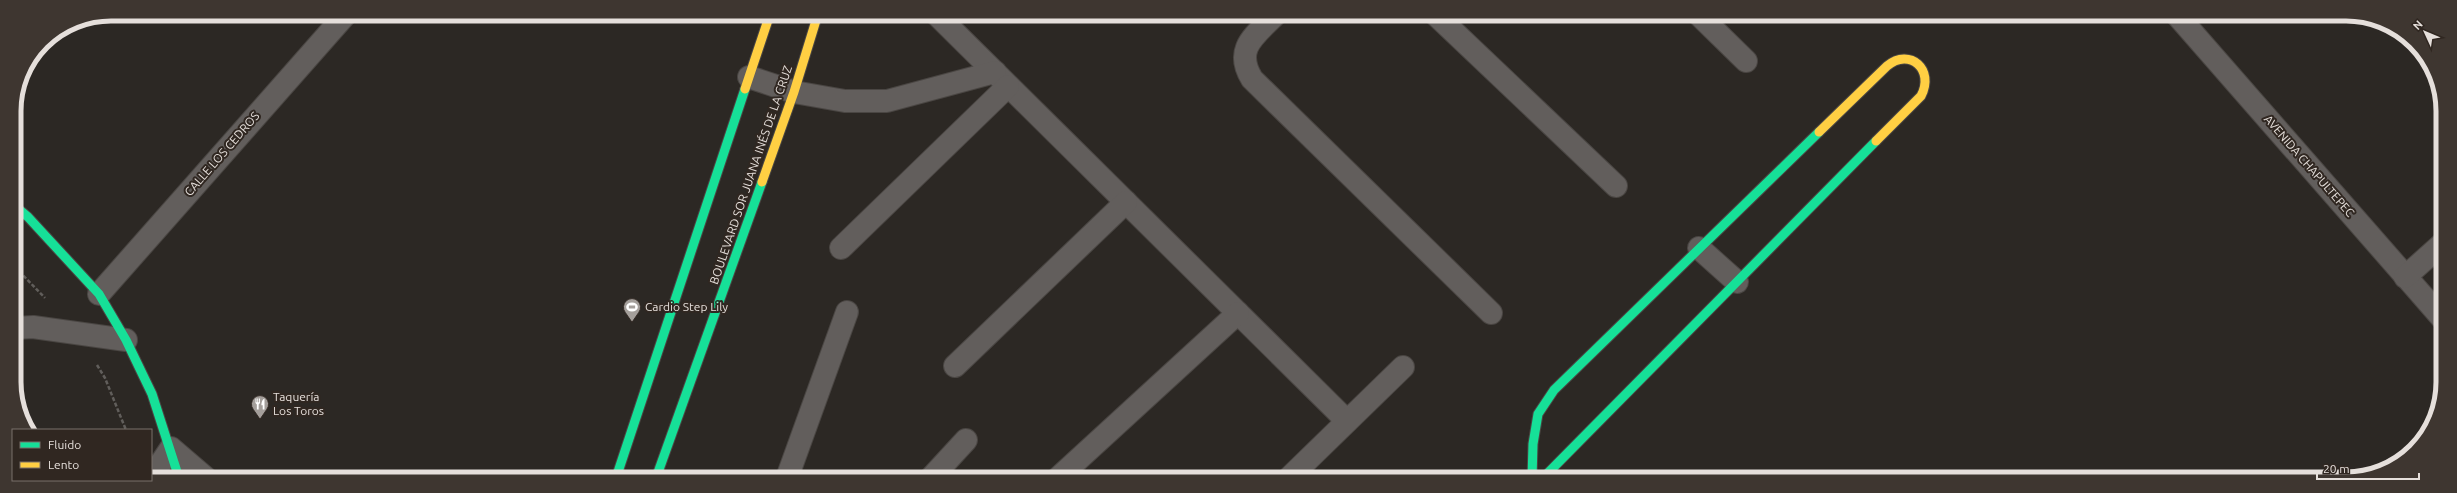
<svg xmlns="http://www.w3.org/2000/svg" width="2457" height="493" viewBox="0 0 2457 493" font-family="Ubuntu,sans-serif">
	<style>
		.lines { fill: none; stroke-linecap: round; stroke-linejoin: round }
		.street-casing { stroke: #4a4643; stroke-width: 24 }
		.fast-casing { stroke: #4a4643; stroke-width: 11 }
		.slow-casing { stroke: #4a4643; stroke-width: 11 }
		.path { stroke: #615e5b; stroke-width: 2.5; stroke-dasharray: 4 2; stroke-linecap: butt }
		.street { stroke: #625e5c; stroke-width: 22 }
		.fast { stroke: #16e098; stroke-width: 9 }
		.slow { stroke: #ffcf43; stroke-width: 9 }
		.labels { text-anchor: middle; stroke-width: 4; stroke-linejoin: round; paint-order: stroke }
		.street-label { font-size: 12px; fill: #e5dfdb; stroke: #302721 }
		.poi-label { font-size: 12px; fill: #e5dfdb; stroke: #302721; text-anchor: start }
		.rim { fill: none; stroke: #e5dfdb; stroke-width: 5 }
	</style>
	<rect width="100%" height="100%" fill="#2c2824"/>
	<g class="lines">
		<g class="street-casing">
			<g id="street">
				<polyline points="936,14 1347,421"/>
				<path d="M1276 14C1256 35 1233 48 1252 79L1491 313"/>
				<polyline points="1436,15 1616,186"/>
				<polyline points="1699,15 1746,61"/>
				<polyline points="2177,15 2442,318"/>
				<polyline points="749,77 794,92 845,101 887,101 995,72"/>
				<polyline points="841,248 1008,86"/>
				<polyline points="1699,248 1737,282"/>
				<polyline points="2405,277 2442,244"/>
				<polyline points="99,294 346,14"/>
				<polyline points="15,328 33,327 126,340"/>
				<polyline points="955,366 1126,202"/>
				<polyline points="151,478 171,448 206,478"/>
				<polyline points="787,478 847,312"/>
				<polyline points="931,478 966,440"/>
				<polyline points="1058,478 1238,313"/>
				<polyline points="1289,478 1403,367"/>
			</g>
		</g>
		<g class="fast-casing">
			<g id="fast">
				<polyline points="15,206 28,217 99,294 126,340 152,394 179,478"/>
				<polyline points="616,478 745,89"/>
				<polyline points="656,478 762,182"/>
				<polyline points="1532,479 1533,444 1538,414 1554,390 1819,132"/>
				<polyline points="1542,479 1876,141"/>
			</g>
		</g>
		<g class="slow-casing">
			<g id="slow">
				<polyline points="745,89 770,14"/>
				<path d="M1819 132 1887 66C1910 47 1935 70 1921 96L1876 141"/>
				<polyline points="762,182 794,92 818,14"/>
			</g>
		</g>
		<g class="path">
			<polyline points="15,267 45,298"/>
			<polyline points="97,365 105,378 126,430"/>
		</g>
		<use href="#street" class="street"/>
		<use href="#fast" class="fast"/>
		<use href="#slow" class="slow"/>
	</g>
	<defs>
		<g id="stadium-pin" transform="scale(0.9)"><path d="M0 17L-7.5 6A9.5 9.5 0 1 1 7.5 6Z" fill="#a49f9b" stroke="#302721"/><path d="M0-5a6.5 5 0 1 0 0 10a6.5 5 0 1 0 0-10ZM-3.5-1.8h7v3.6h-7Z" fill="#fff"/></g>
		<g id="restaurant-pin" transform="scale(0.9)"><path d="M0 17L-7.5 6A9.5 9.5 0 1 1 7.5 6Z" fill="#a49f9b" stroke="#302721"/><path d="M-5-6h1v4h1v-4h1v4h1v-4h1v5L-1.5 .5V6h-2V.5L-5-1ZM5-6V6H3V1.5H1.5Q1.5-4 5-6Z" fill="#fff"/></g>
	</defs>
	<g fill-rule="evenodd">
		<use href="#stadium-pin" x="632" y="307"/>
		<use href="#restaurant-pin" x="260" y="404"/>
	</g>
	<g class="labels">
		<g class="street-label">
			<text transform="translate(222 154) rotate(-49)" y="4">CALLE LOS CEDROS</text>
			<text transform="translate(2309 166) rotate(49)" y="4">AVENIDA CHAPULTEPEC</text>
			<text transform="translate(751 175) rotate(-71)" y="4">BOULEVARD SOR JUANA INÉS DE LA CRUZ</text>
		</g>
		<g class="poi-label">
			<text x="645" y="311">Cardio Step Lily</text>
			<text x="273" y="401">Taquería<tspan x="273" dy="14">Los Toros</tspan></text>
		</g>
	</g>
	<path d="M0 0H2457V493H0ZM111 21H2346A90 90 0 0 1 2436 111V382A90 90 0 0 1 2346 472H111A90 90 0 0 1 21 382V111A90 90 0 0 1 111 21Z" fill="#3e3630" fill-rule="evenodd"/>
	<path class="rim" d="M111 21H2346A90 90 0 0 1 2436 111V382A90 90 0 0 1 2346 472H111A90 90 0 0 1 21 382V111A90 90 0 0 1 111 21Z"/>
	<rect x="12" y="429" width="140" height="52" fill="#302721" stroke="#78716b"/>
	<rect x="20" y="442" width="20" height="6" fill="#16e098" stroke="#78716b"/>
	<text x="48" y="449" font-size="12" fill="#e5dfdb">Fluido</text>
	<rect x="20" y="462" width="20" height="6" fill="#ffcf43" stroke="#78716b"/>
	<text x="48" y="469" font-size="12" fill="#e5dfdb">Lento</text>
	<g transform="translate(2425 32) rotate(314)" stroke="#302721" stroke-width="3" paint-order="stroke">
	<path d="M0-3L7 15L0 10L-7 15Z" fill="#e5dfdb"/>
	<text y="-6" font-size="11" font-weight="bold" text-anchor="middle" fill="#e5dfdb">N</text>
	</g>
	<path d="M2317 473v6h102v-6" fill="none" stroke="#e5dfdb" stroke-width="2"/>
	<text x="2323" y="473" font-size="12" fill="#e5dfdb" stroke="#302721" stroke-width="3" paint-order="stroke">20 m</text>
</svg>
